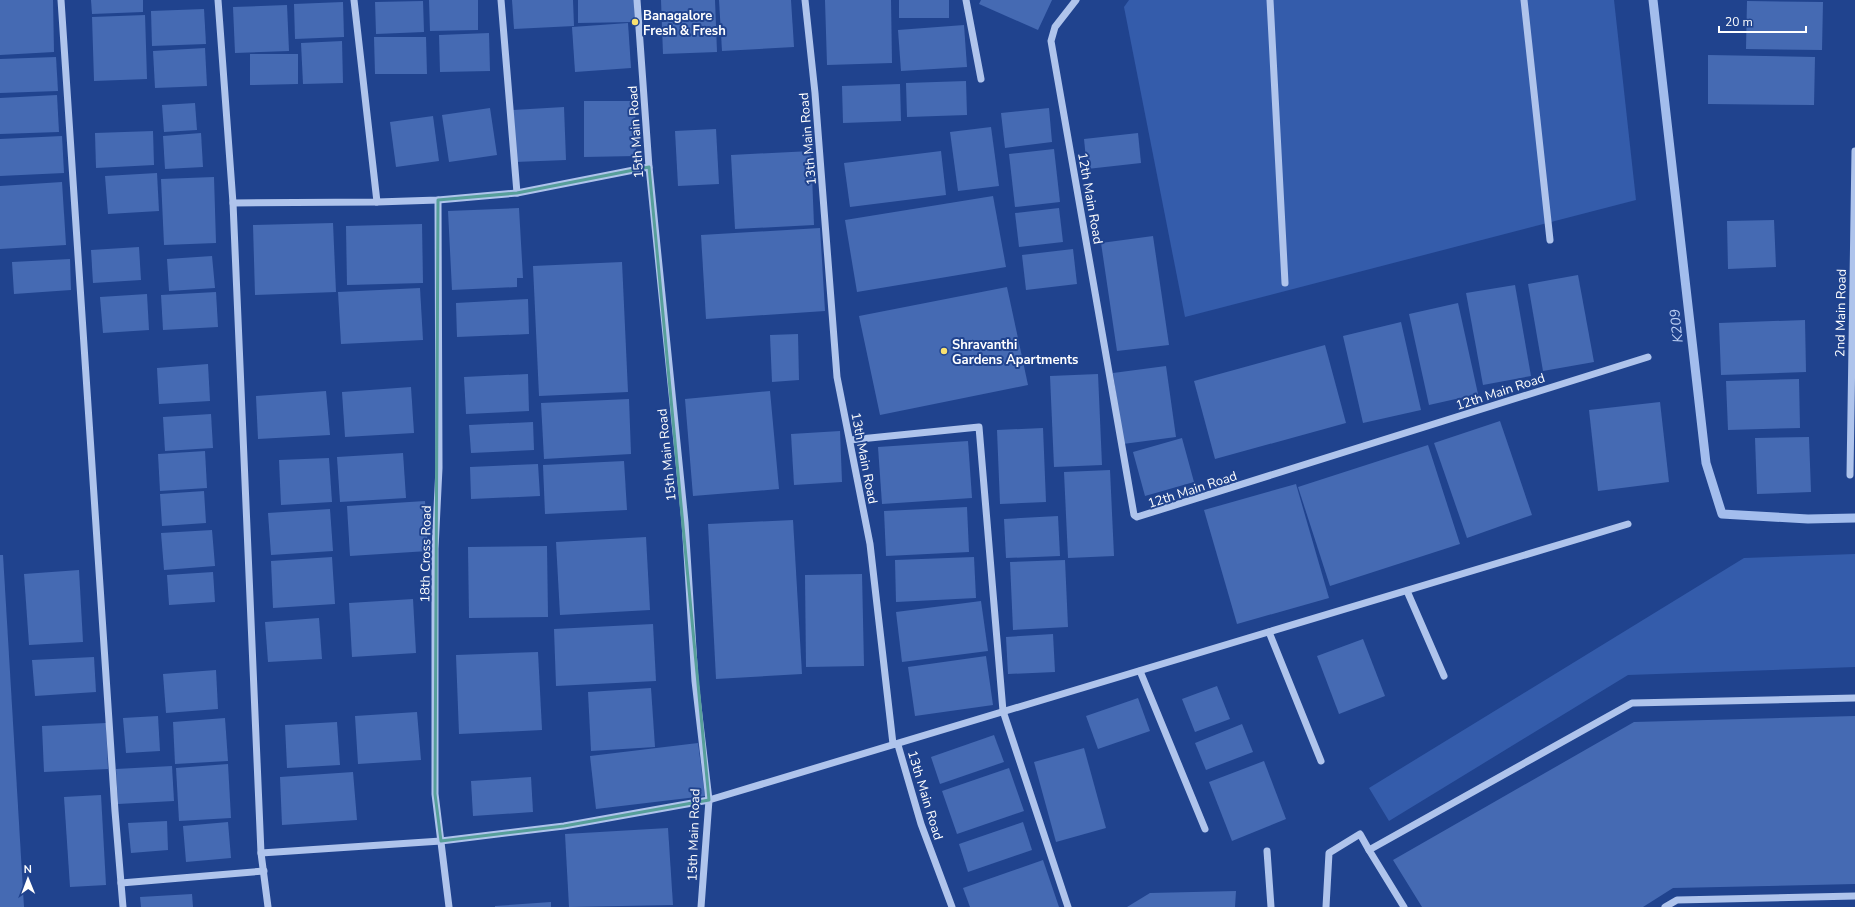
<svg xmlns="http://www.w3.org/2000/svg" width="1855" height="907" viewBox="0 0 1855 907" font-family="'Nunito Sans',sans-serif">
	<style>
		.green { fill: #345cab }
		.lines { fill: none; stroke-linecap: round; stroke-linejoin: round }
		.stream { stroke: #a3bded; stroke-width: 9 }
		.building { fill: #456ab3 }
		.minor { stroke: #afc4ec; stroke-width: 7 }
		.marked { fill: none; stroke: #579f9a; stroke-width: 3; stroke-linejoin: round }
		.poi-dot { fill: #f9e170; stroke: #20438e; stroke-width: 1.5 }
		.labels { text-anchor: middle; stroke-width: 4; stroke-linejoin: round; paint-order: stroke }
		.poi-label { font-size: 13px; font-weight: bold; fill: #fff; stroke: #20438e; text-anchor: start }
		.street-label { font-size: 13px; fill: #fff; stroke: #20438e }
		.water-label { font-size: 14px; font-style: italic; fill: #bbcef3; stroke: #20438e }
	</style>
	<rect width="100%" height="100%" fill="#20438e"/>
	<g class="green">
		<polygon points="1129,0 1614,0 1636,200 1185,317 1124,7"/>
		<polygon points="1855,554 1855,667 1628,675 1389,821 1369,788 1744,558"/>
	</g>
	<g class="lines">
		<polyline class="stream" points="1653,0 1706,463 1722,514 1808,519 1855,518"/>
	</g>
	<g class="building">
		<polygon points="0,0 53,0 54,52 0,55"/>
		<polygon points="91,0 143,0 143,12 92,14"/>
		<polygon points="429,0 478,0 478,30 430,31"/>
		<polygon points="512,0 573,0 574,26 514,29"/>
		<polygon points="578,0 634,0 635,22 578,23"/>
		<polygon points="661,0 715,0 717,52 663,54"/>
		<polygon points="719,0 791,0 794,47 722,51"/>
		<polygon points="825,0 891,0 892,63 827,65"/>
		<rect x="899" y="0" width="50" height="18"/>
		<polygon points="981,0 1052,0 1038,30 979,4"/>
		<polygon points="423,1 424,32 376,34 375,2"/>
		<polygon points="1747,1 1823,2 1822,50 1746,49"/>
		<polygon points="343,2 344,37 295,39 294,4"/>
		<polygon points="287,5 289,51 235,53 233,7"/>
		<polygon points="204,9 206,44 152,46 151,11"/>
		<polygon points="145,15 147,79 94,81 92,17"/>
		<polygon points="628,23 631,68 575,72 572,27"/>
		<polygon points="964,25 967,67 901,71 898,30"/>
		<polygon points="489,33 490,71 440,72 439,35"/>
		<polygon points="374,37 426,37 427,74 375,74"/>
		<polygon points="342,41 343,83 303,84 301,43"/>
		<polygon points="205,48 207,86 155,88 153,51"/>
		<polygon points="250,54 298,54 298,84 250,85"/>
		<polygon points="1708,55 1815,57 1814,105 1708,104"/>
		<polygon points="56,57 58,91 0,93 0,59"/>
		<polygon points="966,81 967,115 907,117 906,83"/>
		<polygon points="900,84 901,121 843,123 842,86"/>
		<polygon points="57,95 59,132 0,134 0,98"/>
		<polygon points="584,101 635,101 636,156 584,157"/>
		<polygon points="195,103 197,130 164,132 162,105"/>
		<polygon points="564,107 566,160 515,162 513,110"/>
		<polygon points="490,108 497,155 449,162 442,115"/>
		<polygon points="1049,108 1052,142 1005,148 1001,113"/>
		<polygon points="433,116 439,161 396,167 390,122"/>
		<polygon points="991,127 999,186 958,191 950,132"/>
		<polygon points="716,129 719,184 678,186 675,131"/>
		<polygon points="153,131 154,165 96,168 95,133"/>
		<polygon points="201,133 203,167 165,169 163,136"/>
		<polygon points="1138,133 1141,163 1087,169 1084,139"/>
		<polygon points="62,136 64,173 0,176 0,139"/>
		<polygon points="1054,149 1060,202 1015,207 1009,154"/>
		<polygon points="811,151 814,225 735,229 731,155"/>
		<polygon points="941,151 946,195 850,207 844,163"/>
		<polygon points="157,173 159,211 108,214 105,176"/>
		<polygon points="214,177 216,243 164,245 161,179"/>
		<polygon points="62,182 66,245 0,249 0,186"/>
		<polygon points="993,196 1006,267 857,292 845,220"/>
		<polygon points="519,208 523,278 517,278 517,287 452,290 448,211"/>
		<polygon points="1059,208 1063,242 1019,247 1015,213"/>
		<polygon points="1774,220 1776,267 1728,269 1727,221"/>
		<polygon points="333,223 336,292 255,295 253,225"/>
		<polygon points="422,224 423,283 347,285 346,226"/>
		<polygon points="820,228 825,311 706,319 701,235"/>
		<polygon points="1153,236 1169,345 1117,351 1101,243"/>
		<polygon points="139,247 141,280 93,283 91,250"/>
		<polygon points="1073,249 1077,284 1026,290 1022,255"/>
		<polygon points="212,256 215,288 169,291 167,259"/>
		<polygon points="70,259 71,290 14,294 12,262"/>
		<polygon points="622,262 628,392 539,396 533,266"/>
		<polygon points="1578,275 1594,362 1543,371 1528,284"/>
		<polygon points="1515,285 1531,376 1483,385 1466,293"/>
		<polygon points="1007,287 1028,385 880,415 859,316"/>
		<polygon points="420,288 423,340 341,344 338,292"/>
		<polygon points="216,292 218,327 163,330 161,295"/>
		<polygon points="147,294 149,330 103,333 100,297"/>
		<polygon points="528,299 529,334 457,337 456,303"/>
		<polygon points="1458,303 1478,394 1429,405 1409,314"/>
		<polygon points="1805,320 1806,372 1721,375 1719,323"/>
		<polygon points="1401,322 1421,410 1363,423 1343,336"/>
		<polygon points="798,334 799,380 772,382 770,335"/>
		<polygon points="1325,345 1346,423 1215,459 1194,381"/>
		<polygon points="208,364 210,401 159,404 157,368"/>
		<polygon points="1166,366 1176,437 1123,444 1113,373"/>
		<polygon points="528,374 529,411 466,414 464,377"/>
		<polygon points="1098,374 1102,465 1054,467 1050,376"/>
		<polygon points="1799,379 1800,428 1728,430 1726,381"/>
		<polygon points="411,387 414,433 345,437 342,392"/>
		<polygon points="326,391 330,435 258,439 256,396"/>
		<polygon points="770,391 779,489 693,496 685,399"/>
		<polygon points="629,399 631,454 544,459 541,403"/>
		<polygon points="1660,402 1669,482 1598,491 1589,410"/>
		<polygon points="211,414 213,448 165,451 163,417"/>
		<polygon points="1500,421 1532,515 1467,538 1434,443"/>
		<polygon points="533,422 534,450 471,453 469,425"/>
		<polygon points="1043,428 1046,502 1000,504 997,430"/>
		<polygon points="840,431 842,482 794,485 791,434"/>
		<polygon points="1809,437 1811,492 1757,494 1755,438"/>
		<polygon points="1182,438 1194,482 1145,496 1133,452"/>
		<polygon points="968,441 972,498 882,504 878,447"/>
		<polygon points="1428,445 1460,544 1330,586 1298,487"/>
		<polygon points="205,451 207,488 160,491 158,454"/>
		<polygon points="403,453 406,498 340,502 337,457"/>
		<polygon points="329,458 332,502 281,505 279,460"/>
		<polygon points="624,461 627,510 545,514 543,465"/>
		<polygon points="538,464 540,496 471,499 470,467"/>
		<polygon points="1110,470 1114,556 1068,558 1064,472"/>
		<polygon points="1296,484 1329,598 1237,624 1204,510"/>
		<polygon points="204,491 206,523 162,526 160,494"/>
		<polygon points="425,501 428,551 350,556 347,506"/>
		<polygon points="967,507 969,552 886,556 884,511"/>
		<polygon points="330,509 333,551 271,555 268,513"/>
		<polygon points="1058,516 1060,556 1006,558 1004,519"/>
		<polygon points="793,520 802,674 716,679 708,524"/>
		<polygon points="212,530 215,566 164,570 161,533"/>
		<polygon points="646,537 650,610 560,615 556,542"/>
		<polygon points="547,546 548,617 469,618 468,547"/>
		<polygon points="0,555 3,555 24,907 0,907"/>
		<polygon points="332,557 335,604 273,608 271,561"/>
		<polygon points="974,557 976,598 896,602 895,560"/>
		<polygon points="1065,560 1068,627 1013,630 1010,562"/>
		<polygon points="79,570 83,642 29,645 24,574"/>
		<polygon points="213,572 215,602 169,605 167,575"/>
		<polygon points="862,574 864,666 806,667 805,575"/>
		<polygon points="413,599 416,653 352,657 349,603"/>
		<polygon points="981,601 988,651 902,662 896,612"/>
		<polygon points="319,618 322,659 268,662 265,622"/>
		<polygon points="653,624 656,681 556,686 554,629"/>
		<polygon points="1053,634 1055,672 1008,674 1006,637"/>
		<polygon points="1363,639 1385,696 1339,714 1317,656"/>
		<polygon points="538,652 542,730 459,734 456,655"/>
		<polygon points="986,656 993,705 915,716 908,667"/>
		<polygon points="94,657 96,692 35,696 32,660"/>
		<polygon points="216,670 218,709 166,713 163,674"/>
		<polygon points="1217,686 1230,719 1195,732 1182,699"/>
		<polygon points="651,688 655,747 591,751 588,692"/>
		<polygon points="1138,698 1150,731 1098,749 1086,716"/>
		<polygon points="417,712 421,760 358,764 355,716"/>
		<polygon points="158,716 160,751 126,753 123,718"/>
		<polygon points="1855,716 1855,884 1673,888 1643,907 1422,907 1393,860 1634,722"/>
		<polygon points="225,718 228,761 175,764 173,722"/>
		<polygon points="337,722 340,765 287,768 285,725"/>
		<polygon points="106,723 108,769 44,772 42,726"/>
		<polygon points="1242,724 1253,752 1206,770 1195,743"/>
		<polygon points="994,735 1004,762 940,784 931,757"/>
		<polygon points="698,743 705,796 596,809 590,756"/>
		<polygon points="1084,748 1106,828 1056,842 1034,762"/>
		<polygon points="1264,761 1286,819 1232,841 1209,782"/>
		<polygon points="228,764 231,818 179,821 176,768"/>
		<polygon points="172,766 174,801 118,804 116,769"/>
		<polygon points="1009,768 1024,811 957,834 942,791"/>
		<polygon points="353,772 357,820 282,825 280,777"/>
		<polygon points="531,777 533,812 473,816 471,781"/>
		<polygon points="101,795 106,885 70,887 64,797"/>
		<polygon points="167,821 168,850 131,853 128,823"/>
		<polygon points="228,822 231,858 186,862 183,826"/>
		<polygon points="1023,822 1032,850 968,872 959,844"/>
		<polygon points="668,828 673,905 569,907 565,834"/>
		<polygon points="1043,860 1059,907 970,907 963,888"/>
		<polygon points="1236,891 1235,907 1127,907 1150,893"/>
		<polygon points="192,894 193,907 141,907 140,897"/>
		<polygon points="551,902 551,907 495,907 495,906"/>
	</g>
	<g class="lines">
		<g class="minor">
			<polyline points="61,0 115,811 123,907"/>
			<polyline points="218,0 233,203 261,853 268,907"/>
			<polyline points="354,0 377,202"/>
			<polyline points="501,0 517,193"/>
			<polyline points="637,0 649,167 685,522 695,681 709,800 701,907"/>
			<polyline points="805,0 815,93 837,377 870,544 893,744 898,745 921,824 952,907"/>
			<polyline points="966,0 981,79"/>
			<polyline points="1076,0 1055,27 1051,41 1134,515 1137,517 1648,357"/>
			<polyline points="1270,0 1285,283"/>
			<polyline points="1524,0 1550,240"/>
			<polyline points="438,200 439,468 435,549 435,794 449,907"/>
			<polyline points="233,203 377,202 438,200 517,193 649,167"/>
			<polyline points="850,440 979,427 1003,711 1068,907"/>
			<polyline points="1850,475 1855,151"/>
			<polyline points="1407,591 1444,676"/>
			<polyline points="1269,632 1321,761"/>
			<polyline points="1140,671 1205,829"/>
			<polyline points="1267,851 1271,907"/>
			<polyline points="261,853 441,841 564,826 709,800 1628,524"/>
			<polyline points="121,883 264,871"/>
			<polyline points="1326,907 1329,853 1360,834 1369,850"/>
			<polyline points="1404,907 1369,850 1632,703 1855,698"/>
			<polyline points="1665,907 1677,900 1855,896"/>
		</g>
	</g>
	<path class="marked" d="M649 167 709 800 564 826 441 841 435 794 438 200 517 193Z"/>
	<g class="poi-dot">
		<circle cx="635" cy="22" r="4"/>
		<circle cx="944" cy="351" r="4"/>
	</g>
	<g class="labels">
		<g class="poi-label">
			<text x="643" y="20">Banagalore<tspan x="643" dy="15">Fresh &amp; Fresh</tspan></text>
			<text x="952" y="349">Shravanthi<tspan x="952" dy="15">Gardens Apartments</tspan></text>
		</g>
		<g class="street-label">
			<text transform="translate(635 132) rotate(-94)" y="5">15th Main Road</text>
			<text transform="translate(807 139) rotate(-95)" y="5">13th Main Road</text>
			<text transform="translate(1091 198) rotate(80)" y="5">12th Main Road</text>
			<text transform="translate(1840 313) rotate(-89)" y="5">2nd Main Road</text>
			<text transform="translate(1500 391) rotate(-18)" y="5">12th Main Road</text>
			<text transform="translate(666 455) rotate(-96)" y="5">15th Main Road</text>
			<text transform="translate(865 458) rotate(79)" y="5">13th Main Road</text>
			<text transform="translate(1192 489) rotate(-18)" y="5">12th Main Road</text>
			<text transform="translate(425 554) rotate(-89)" y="5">18th Cross Road</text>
			<text transform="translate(926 795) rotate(73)" y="5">13th Main Road</text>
			<text transform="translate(693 835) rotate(-88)" y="5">15th Main Road</text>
		</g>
		<g class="water-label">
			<text transform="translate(1676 326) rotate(-96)" y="5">K209</text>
		</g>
	</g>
	<g transform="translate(28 879) rotate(359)" stroke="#20438e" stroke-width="3" paint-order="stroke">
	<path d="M0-3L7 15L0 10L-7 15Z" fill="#ffffff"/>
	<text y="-6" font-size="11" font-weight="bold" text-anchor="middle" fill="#ffffff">N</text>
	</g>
	<path d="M1719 26v6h87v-6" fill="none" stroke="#ffffff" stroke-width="2"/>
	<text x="1725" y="26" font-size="12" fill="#ffffff" stroke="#20438e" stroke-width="3" paint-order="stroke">20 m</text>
</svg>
